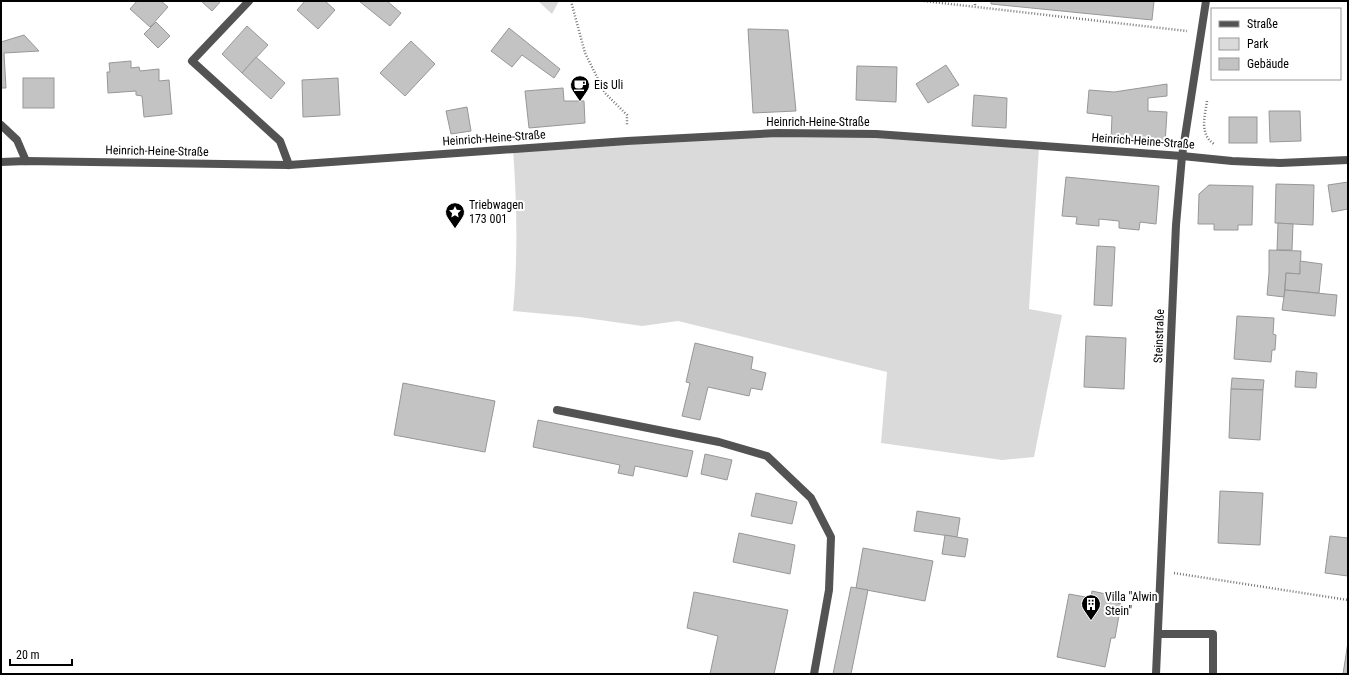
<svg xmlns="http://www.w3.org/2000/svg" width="1349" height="675" viewBox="0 0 1349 675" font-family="'Roboto Condensed',sans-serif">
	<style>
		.green { fill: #dadada }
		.building { fill: #c3c3c3; stroke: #979797 }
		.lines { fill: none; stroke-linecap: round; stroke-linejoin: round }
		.path { stroke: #757575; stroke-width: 2.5; stroke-dasharray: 1 2; stroke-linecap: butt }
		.lane { stroke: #535353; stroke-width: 8 }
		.street { stroke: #535353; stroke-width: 8 }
		.labels { text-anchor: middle; stroke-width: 4; stroke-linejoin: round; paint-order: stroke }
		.poi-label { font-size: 12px; fill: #000; stroke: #fff; text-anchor: start }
		.street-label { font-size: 12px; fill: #000; stroke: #fff }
	</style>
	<rect width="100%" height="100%" fill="#fff"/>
	<g class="green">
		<polygon points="538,1 559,1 552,14"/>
		<path d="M876 135 1039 147 1029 309 1062 315 1034 457 1002 460 881 443 887 372 678 321 642 326 579 317 513 311C518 260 517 202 513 150L720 137Z"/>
	</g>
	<g class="building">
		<polygon points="137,1 161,1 168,7 150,27 130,9"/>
		<polygon points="201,1 221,1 212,11"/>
		<polygon points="305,1 325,1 335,10 318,29 297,10"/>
		<polygon points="359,1 387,1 401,13 390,26"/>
		<polygon points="991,1 1154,1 1152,20 991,4"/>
		<polygon points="156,22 170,36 158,48 144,34"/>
		<polygon points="247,26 268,45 242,73 222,54"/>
		<polygon points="509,28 560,69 554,78 522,55 512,67 491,51"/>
		<polygon points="748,29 788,30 796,111 753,113"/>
		<polygon points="24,35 39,51 4,53 6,88 1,88 1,42"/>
		<polygon points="411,41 435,64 405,96 380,73"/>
		<polygon points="256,57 285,83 271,99 242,73"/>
		<polygon points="131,61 131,68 139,67 140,71 159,69 159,81 169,80 172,114 144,117 142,96 136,95 136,91 108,93 107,72 110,72 109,63"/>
		<polygon points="946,65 959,85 928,103 916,84"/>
		<polygon points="857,66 897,67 896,102 856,100"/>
		<rect x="23" y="78" width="31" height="30"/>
		<polygon points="338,78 340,115 303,117 302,80"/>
		<polygon points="1167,84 1167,96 1148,98 1148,111 1167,112 1165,144 1111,140 1112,116 1087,113 1089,90 1114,92"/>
		<polygon points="563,88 564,101 584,101 585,123 529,128 525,91"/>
		<polygon points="974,95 1007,98 1006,128 972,126"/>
		<polygon points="467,107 471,131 451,134 446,111"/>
		<polygon points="1269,111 1300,111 1301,141 1270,142"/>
		<rect x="1229" y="117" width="28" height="26"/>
		<polygon points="1066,177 1159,186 1156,224 1140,222 1139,230 1119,228 1119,221 1099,219 1099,226 1076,224 1077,217 1062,216"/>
		<polygon points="1348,182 1348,209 1332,212 1328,185"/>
		<polygon points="1276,184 1314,185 1313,225 1275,223"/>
		<polygon points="1209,185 1253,186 1252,225 1238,225 1238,230 1214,230 1214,224 1198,224 1199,194"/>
		<polygon points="1278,223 1293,224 1292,250 1277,250"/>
		<polygon points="1097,246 1115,247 1112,306 1094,305"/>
		<polygon points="1269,250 1301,251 1300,274 1286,273 1284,297 1267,295 1269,273"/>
		<polygon points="1300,261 1322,264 1319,293 1285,290 1286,273 1300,274"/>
		<polygon points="1285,290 1337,295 1335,316 1282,310"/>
		<polygon points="1237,316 1274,318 1273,334 1276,335 1275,350 1272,350 1271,362 1234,359"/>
		<polygon points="1086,336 1126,338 1124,389 1084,387"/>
		<polygon points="695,343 753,357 751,369 766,373 762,390 751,388 749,396 708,387 700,420 682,416 690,383 686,382"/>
		<polygon points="1296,371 1317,373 1316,388 1295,387"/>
		<polygon points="1232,378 1264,380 1263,390 1231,389"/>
		<polygon points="403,383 495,401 485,452 394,435"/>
		<polygon points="1231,389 1263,390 1260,440 1229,438"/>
		<polygon points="538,420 693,451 687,477 635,466 633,476 618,473 620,465 533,447"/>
		<polygon points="705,454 732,460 727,480 701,474"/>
		<polygon points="1220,491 1263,493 1260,545 1218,543"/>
		<polygon points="756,493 797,502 792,524 751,516"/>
		<polygon points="917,511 960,518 957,537 914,531"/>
		<polygon points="739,533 795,545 790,574 733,562"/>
		<polygon points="945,535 968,539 965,557 942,554"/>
		<polygon points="1330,536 1348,538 1348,576 1325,573"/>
		<polygon points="863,548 933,561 925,601 856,588"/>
		<polygon points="851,587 868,590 851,674 833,674"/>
		<polygon points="1092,591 1115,596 1114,602 1121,604 1115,638 1111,638 1105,667 1057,657 1069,594 1091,598"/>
		<polygon points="694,592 788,610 774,674 710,674 718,636 687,628"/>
		<polygon points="1348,642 1348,674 1343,674"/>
	</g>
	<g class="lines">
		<g class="path">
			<polyline points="571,1 585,53 605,93 627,115 627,126"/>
			<polyline points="924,1 1187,31"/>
			<polyline points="975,1 975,7"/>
			<path d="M1207 101C1205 116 1199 134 1214 144"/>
			<polyline points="1174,573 1348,600"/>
		</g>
		<g class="lane">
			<polyline points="557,410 719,442 767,456 811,498 831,537 829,590 814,674"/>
			<polyline points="1158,634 1213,634 1213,674"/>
		</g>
		<g class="street">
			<polyline points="249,1 192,61 280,141 289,165"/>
			<polyline points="1,125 17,140 26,161"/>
			<polyline points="1,162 26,161 289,165 627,141 777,133 876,134 1182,156 1232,161 1280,163 1348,160"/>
			<polyline points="1156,674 1176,225 1182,156 1206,1"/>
		</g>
	</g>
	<defs>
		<g id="cafe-pin" transform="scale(1)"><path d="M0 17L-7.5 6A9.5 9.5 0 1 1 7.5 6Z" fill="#000" stroke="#fff"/><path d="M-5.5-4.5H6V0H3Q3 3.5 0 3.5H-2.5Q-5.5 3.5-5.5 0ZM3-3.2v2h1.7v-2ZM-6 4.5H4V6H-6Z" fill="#fff"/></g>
		<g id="sight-pin" transform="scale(1)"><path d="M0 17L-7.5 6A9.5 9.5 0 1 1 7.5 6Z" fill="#000" stroke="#fff"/><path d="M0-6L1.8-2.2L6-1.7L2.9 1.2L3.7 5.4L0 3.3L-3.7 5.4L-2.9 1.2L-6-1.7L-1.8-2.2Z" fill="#fff"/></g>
		<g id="building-pin" transform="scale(1)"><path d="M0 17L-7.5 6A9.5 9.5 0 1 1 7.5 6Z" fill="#000" stroke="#fff"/><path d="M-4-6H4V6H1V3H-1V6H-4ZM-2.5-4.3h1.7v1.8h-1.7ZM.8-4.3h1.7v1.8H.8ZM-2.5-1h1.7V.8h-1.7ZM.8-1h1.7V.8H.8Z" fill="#fff"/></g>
	</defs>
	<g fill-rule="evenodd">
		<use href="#cafe-pin" x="580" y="85"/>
		<use href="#sight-pin" x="455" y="212"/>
		<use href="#building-pin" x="1091" y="604"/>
	</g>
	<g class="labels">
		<g class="poi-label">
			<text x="594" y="89">Eis Uli</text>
			<text x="469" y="209">Triebwagen<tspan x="469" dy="14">173 001</tspan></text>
			<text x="1105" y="601">Villa "Alwin<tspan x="1105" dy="14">Stein"</tspan></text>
		</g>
		<g class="street-label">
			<text x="818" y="126">Heinrich-Heine-Straße</text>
			<text transform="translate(494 138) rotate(-4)" y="4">Heinrich-Heine-Straße</text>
			<text transform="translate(1143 141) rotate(4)" y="4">Heinrich-Heine-Straße</text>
			<text transform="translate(157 151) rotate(1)" y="4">Heinrich-Heine-Straße</text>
			<text transform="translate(1159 336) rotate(-88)" y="4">Steinstraße</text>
		</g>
	</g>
	<rect width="1349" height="675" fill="none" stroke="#000000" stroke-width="4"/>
	<rect x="1211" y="8" width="130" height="72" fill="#ffffff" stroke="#999999"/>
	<rect x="1219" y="21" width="20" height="6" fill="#535353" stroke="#999999"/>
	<text x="1247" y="28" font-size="12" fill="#000000">Straße</text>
	<rect x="1219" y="38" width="20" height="12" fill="#dadada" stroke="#999999"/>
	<text x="1247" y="48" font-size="12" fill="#000000">Park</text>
	<rect x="1219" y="58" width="20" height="12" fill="#c3c3c3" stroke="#999999"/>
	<text x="1247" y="68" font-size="12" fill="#000000">Gebäude</text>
	<path d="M10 659v6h62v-6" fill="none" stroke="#000000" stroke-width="2"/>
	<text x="16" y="659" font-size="12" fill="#000000" stroke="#ffffff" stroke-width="3" paint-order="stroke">20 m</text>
</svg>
